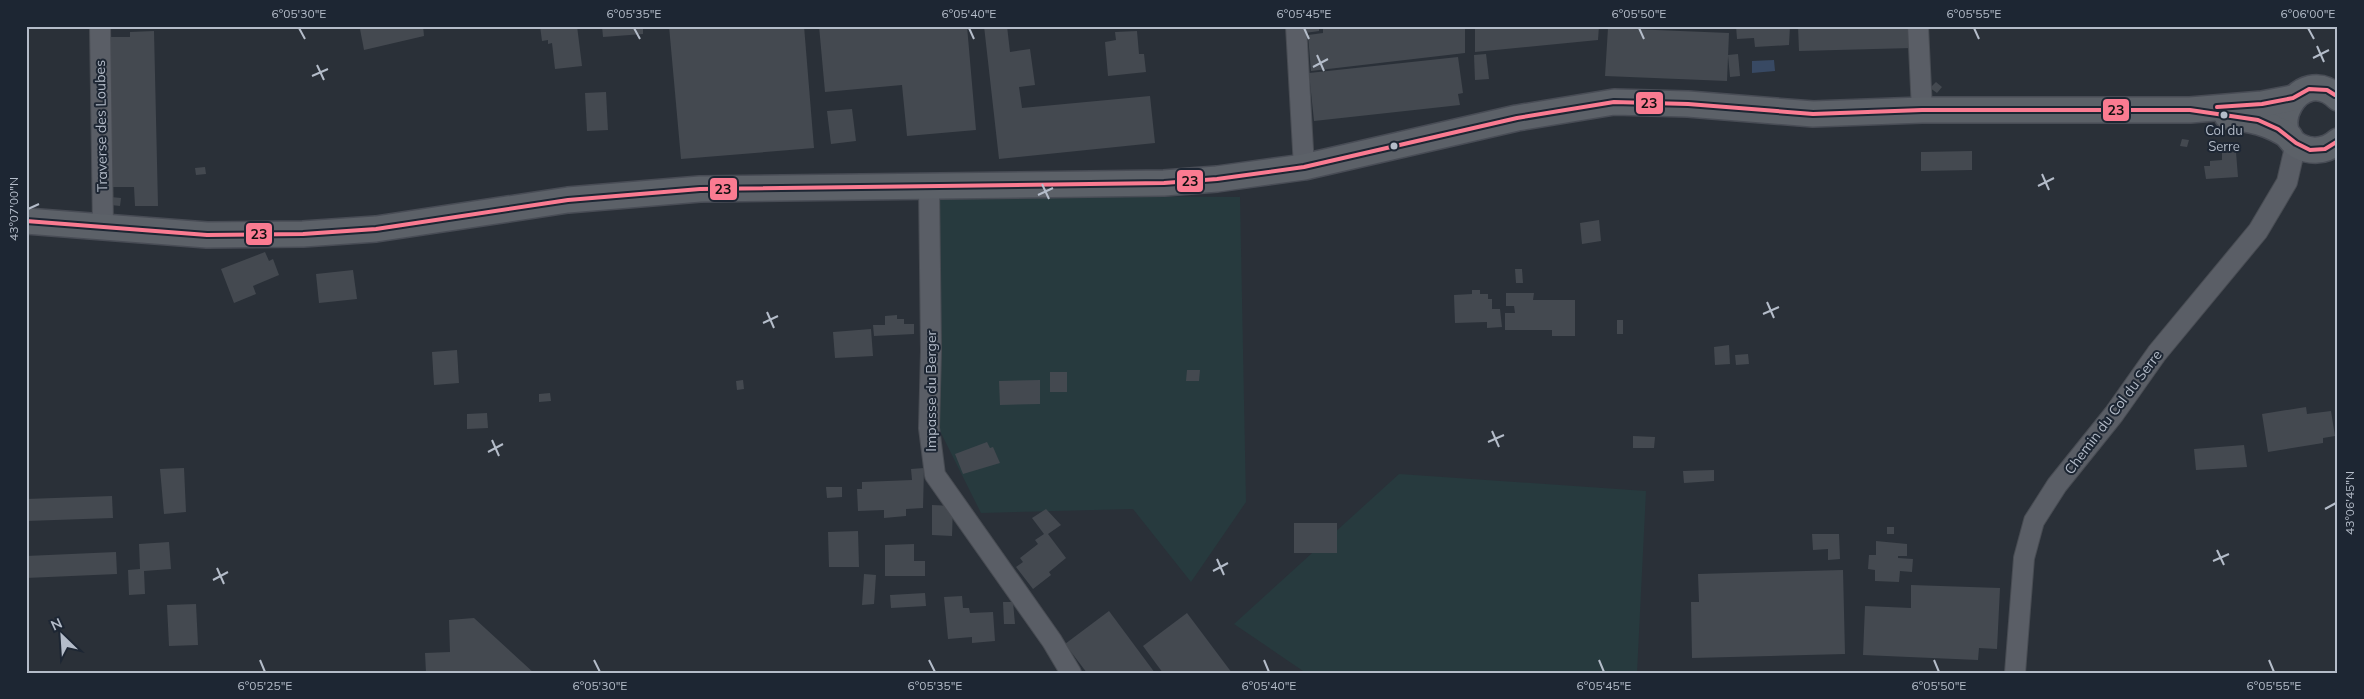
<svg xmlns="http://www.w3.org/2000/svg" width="2364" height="699" viewBox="0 0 2364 699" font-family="Mulish,sans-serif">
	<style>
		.green { fill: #273a3e }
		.water { fill: #384963 }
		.building { fill: #444950 }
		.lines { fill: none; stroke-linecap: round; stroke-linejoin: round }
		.minor-casing { stroke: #484c53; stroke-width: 22 }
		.major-casing { stroke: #484c55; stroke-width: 28 }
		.minor { stroke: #5a5e66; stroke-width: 20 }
		.major { stroke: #5c6168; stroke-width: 25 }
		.bus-1-casing { stroke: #1d2633; stroke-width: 8 }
		.bus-1 { stroke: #fa7b91; stroke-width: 4 }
		.ticks { fill: none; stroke: #b4bcc9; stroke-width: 2 }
		.bus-dot { fill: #b4bcc9; stroke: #1d2633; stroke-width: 2 }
		.labels { text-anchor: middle; stroke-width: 4; stroke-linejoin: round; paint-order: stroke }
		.bus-label { font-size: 13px; fill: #b4bcc9; stroke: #1d2633 }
		.street-label { font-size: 14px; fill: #b4bcc9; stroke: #1d2633 }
		.line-badge { stroke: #1d2633; stroke-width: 2 }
		.pale-badge-label { font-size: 14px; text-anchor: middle; font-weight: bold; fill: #111 }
		.neatline { fill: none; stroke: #b4bcc9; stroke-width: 2 }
		.ticks-label { font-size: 12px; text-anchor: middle; fill: #b4bcc9 }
	</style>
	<rect width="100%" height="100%" fill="#2a3038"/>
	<g class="green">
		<polygon points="936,195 1240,197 1246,502 1191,582 1133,509 981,513 939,429"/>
		<polygon points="1399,474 1646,491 1637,673 1306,673 1234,624"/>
	</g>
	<polygon class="water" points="1774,60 1775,71 1752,73 1752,61"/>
	<g class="building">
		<polygon points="373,26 423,26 424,36 364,50 360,29"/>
		<polygon points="540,26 577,26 582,66 555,69 552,43 548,44 548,40 542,41"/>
		<polygon points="602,26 643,26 643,34 603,37"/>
		<polygon points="669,26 804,26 814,148 681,159"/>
		<polygon points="819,26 967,26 976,130 907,136 902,85 825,92"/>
		<polygon points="984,26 1007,26 1010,52 1030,49 1035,85 1019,87 1022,108 1150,96 1155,143 999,159"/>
		<polygon points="1304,26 1319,26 1319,31 1305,33"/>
		<polygon points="1323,26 1465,26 1465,53 1311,71 1308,35 1323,33"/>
		<polygon points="1475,26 1599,26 1598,40 1475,52"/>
		<polygon points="1736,26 1790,26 1789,45 1755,47 1754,38 1737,39"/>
		<polygon points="1798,26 1911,26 1912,48 1799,51"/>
		<polygon points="1608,28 1729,33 1727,81 1605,76"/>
		<polygon points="154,31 158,206 135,206 134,187 111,187 106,37 130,37 130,32"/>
		<polygon points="1137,31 1139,54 1144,54 1146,72 1108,76 1105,42 1116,40 1115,32"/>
		<polygon points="1486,54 1489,79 1475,80 1474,55"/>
		<polygon points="1738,54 1740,76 1730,77 1728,55"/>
		<polygon points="1458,57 1463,93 1458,94 1460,105 1314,121 1309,73"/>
		<polygon points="1936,82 1942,87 1937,93 1930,88"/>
		<polygon points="606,92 608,130 587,131 585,93"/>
		<polygon points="852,109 856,141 831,144 827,111"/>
		<polygon points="2182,139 2189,140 2187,147 2180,146"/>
		<polygon points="1972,151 1972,170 1921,171 1921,152"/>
		<polygon points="2236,152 2238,177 2206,179 2204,166 2210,166 2210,161 2222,160 2222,153"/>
		<polygon points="205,167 206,174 196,175 195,168"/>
		<polygon points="111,197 121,198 120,206 111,205"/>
		<polygon points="1599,220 1601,241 1582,244 1580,223"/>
		<polygon points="265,252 269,261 273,259 279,275 253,286 256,294 234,303 221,269"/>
		<polygon points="1515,269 1522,269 1523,283 1516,283"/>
		<polygon points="353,270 357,299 319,303 316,274"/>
		<polygon points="1472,290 1480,290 1480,294 1488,294 1488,299 1492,299 1492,309 1500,309 1502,327 1487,328 1487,322 1455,323 1454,295 1472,294"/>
		<polygon points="1506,293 1534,293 1533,300 1575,300 1575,336 1552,336 1552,330 1505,330 1505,313 1515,313 1514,306 1506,306"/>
		<polygon points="897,315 897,319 904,319 904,324 914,324 914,334 874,336 873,325 885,325 885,316"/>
		<rect x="1617" y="320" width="6" height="14"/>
		<polygon points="871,329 873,356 835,358 833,332"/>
		<polygon points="1729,345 1730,364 1715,365 1714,347"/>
		<polygon points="457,350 459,383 434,385 432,352"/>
		<polygon points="1748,354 1749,364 1736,365 1735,355"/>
		<polygon points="1187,370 1200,370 1199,381 1186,381"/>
		<rect x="1050" y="372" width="17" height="20"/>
		<polygon points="743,380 744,389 737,390 736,381"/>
		<polygon points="1040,380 1040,404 1000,405 999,381"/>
		<polygon points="550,393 551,401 539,402 539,394"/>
		<polygon points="2306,407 2307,414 2331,411 2335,436 2323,438 2323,443 2268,452 2262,414"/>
		<polygon points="487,413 488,428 467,429 467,414"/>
		<polygon points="1633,436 1655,437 1654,448 1633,448"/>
		<polygon points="987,442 990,448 993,447 1000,463 963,474 955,454"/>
		<polygon points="2244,445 2247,467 2196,470 2194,449"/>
		<polygon points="184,468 186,512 164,514 160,469"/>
		<polygon points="924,468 923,508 906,509 906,516 884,518 884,510 858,511 857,489 862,489 862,482 912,480 911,469"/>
		<polygon points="1714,470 1714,481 1684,483 1683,471"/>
		<polygon points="826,487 842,487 842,497 827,498"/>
		<polygon points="112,496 113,518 26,521 26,499"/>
		<polygon points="932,505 953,506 952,536 932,535"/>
		<polygon points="1046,509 1061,525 1048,534 1066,558 1049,572 1051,575 1033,589 1016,567 1023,562 1020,558 1038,544 1035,540 1044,534 1032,518"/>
		<rect x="1294" y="523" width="43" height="30"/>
		<rect x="1887" y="527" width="7" height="7"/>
		<polygon points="858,531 859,567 829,567 828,532"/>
		<polygon points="1812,534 1839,534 1840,559 1828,560 1828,549 1813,550"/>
		<polygon points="1876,541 1907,544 1907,556 1898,556 1898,558 1913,559 1912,572 1900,571 1899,582 1875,581 1875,570 1868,569 1869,555 1876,555"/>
		<polygon points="169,542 171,569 144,571 145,594 129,595 128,570 140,569 139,544"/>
		<polygon points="914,544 914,561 925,561 925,576 885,576 885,545"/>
		<polygon points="116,552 117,574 26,578 26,556"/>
		<polygon points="1843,570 1845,654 1692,658 1691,602 1699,602 1698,574"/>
		<polygon points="864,574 876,575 874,604 862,605"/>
		<polygon points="1911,585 2000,588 1997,649 1979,648 1978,660 1863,655 1865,606 1911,608"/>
		<polygon points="925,593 926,606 891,608 890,595"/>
		<polygon points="962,596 963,608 969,608 970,613 993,612 995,641 972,643 972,637 948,639 944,597"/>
		<polygon points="1003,602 1013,602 1015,624 1004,624"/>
		<polygon points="196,604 198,645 169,646 167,605"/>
		<polygon points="1109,611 1155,673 1087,673 1065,644"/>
		<polygon points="1187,613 1232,673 1163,673 1143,646"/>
		<polygon points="474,618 534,673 426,673 425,653 450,652 449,620"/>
	</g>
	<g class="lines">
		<g class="minor-casing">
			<g id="minor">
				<polyline points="100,26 103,226"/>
				<polyline points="1296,26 1304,167"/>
				<polyline points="1918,26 1922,110"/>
				<polyline points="929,185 931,351 929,428 935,475 1052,641 1071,673"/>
				<polyline points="2015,673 2024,558 2034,521 2057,485 2114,414 2157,353 2258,231 2287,182 2296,143"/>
			</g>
		</g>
		<g class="major-casing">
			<g id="major">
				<path d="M2338 98C2300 61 2259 135 2306 149 2318 152 2329 149 2338 141"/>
				<path d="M2227 116C2250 119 2270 123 2290 137"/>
				<polyline points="26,221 207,235 303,234 376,229 568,200 700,189 1164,183 1217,179 1304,167 1517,118 1614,102 1688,104 1813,114 1922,110 2190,110 2262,104 2293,98"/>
			</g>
		</g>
		<use href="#minor" class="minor"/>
		<use href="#major" class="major"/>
		<g class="bus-1-casing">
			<g id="bus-1">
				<polyline points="2217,107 2262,104 2293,98 2309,89 2327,90 2335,95 2338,94"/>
				<polyline points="26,221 207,235 303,234 376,229 568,200 700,189 1164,183 1217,179 1304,167 1517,118 1614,102 1688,104 1813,114 1922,110 2190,110 2258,120 2278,129 2296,143 2310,150 2325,149 2338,141"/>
			</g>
		</g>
		<use href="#bus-1" class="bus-1"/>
	</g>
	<path class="ticks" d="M299 28 305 39M634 28 640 39M969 28 974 39M1304 28 1309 39M1639 28 1644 39M1974 28 1979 39M2308 28 2314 39M2317 46 2324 62M1317 55 1324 71M2313 58 2329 50M317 65 324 80M1313 67 1328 59M312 76 328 69M2042 174 2049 190M1042 184 1049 199M2038 186 2054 178M1038 195 1053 188M28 209 39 204M1767 302 1774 318M767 312 774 328M1763 314 1779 307M763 323 778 316M1492 431 1499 447M492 440 499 456M1488 442 1504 435M488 452 503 444M2325 509 2336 503M2217 550 2224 565M1217 559 1224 575M2213 561 2229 554M217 568 224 584M1213 571 1228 563M213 580 228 572M260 660 265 672M594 660 600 672M929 660 935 672M1264 660 1269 672M1599 660 1604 672M1934 660 1939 672M2269 660 2274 672"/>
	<g class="bus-dot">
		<circle cx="2224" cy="115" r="4.5"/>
		<circle cx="1394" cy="146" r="4.5"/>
	</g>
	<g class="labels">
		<g class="bus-label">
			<text x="2224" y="135">Col du<tspan x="2224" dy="16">Serre</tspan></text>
		</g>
		<g class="street-label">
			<text transform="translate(101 126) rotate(-91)" y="5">Traverse des Loubes</text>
			<text transform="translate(931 391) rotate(-90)" y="5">Impasse du Berger</text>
			<text transform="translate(2113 412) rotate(-53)" y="5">Chemin du Col du Serre</text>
		</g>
	</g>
	<g class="line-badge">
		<rect x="1635" y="91" width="29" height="24" rx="5" fill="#fa7b91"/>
		<rect x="2102" y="98" width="28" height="24" rx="5" fill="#fa7b91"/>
		<rect x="1176" y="169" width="28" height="24" rx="5" fill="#fa7b91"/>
		<rect x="709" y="177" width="29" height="24" rx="5" fill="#fa7b91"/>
		<rect x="245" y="222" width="28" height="24" rx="5" fill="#fa7b91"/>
	</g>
	<g class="pale-badge-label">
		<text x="1649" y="108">23</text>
		<text x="2116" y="115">23</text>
		<text x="1190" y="186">23</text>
		<text x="723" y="194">23</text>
		<text x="259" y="239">23</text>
	</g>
	<rect width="2364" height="699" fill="none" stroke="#1d2633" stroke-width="55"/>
	<g transform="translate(62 636) rotate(335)" stroke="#1d2633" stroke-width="4" paint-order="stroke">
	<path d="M0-4L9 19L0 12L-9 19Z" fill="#b4bcc9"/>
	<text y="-8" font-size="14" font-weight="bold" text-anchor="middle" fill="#b4bcc9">N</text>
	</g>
	<rect x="28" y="28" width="2308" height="644" class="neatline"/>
	<g class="ticks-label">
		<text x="299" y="18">6°05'30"E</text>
		<text x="634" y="18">6°05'35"E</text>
		<text x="969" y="18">6°05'40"E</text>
		<text x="1304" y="18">6°05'45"E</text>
		<text x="1639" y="18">6°05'50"E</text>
		<text x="1974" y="18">6°05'55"E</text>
		<text x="2308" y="18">6°06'00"E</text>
		<text transform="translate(14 209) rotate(-90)" y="4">43°07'00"N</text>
		<text transform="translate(2350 503) rotate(-90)" y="4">43°06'45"N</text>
		<text x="265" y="690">6°05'25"E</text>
		<text x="600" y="690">6°05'30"E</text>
		<text x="935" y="690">6°05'35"E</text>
		<text x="1269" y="690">6°05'40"E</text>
		<text x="1604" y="690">6°05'45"E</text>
		<text x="1939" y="690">6°05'50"E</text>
		<text x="2274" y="690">6°05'55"E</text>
	</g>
</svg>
